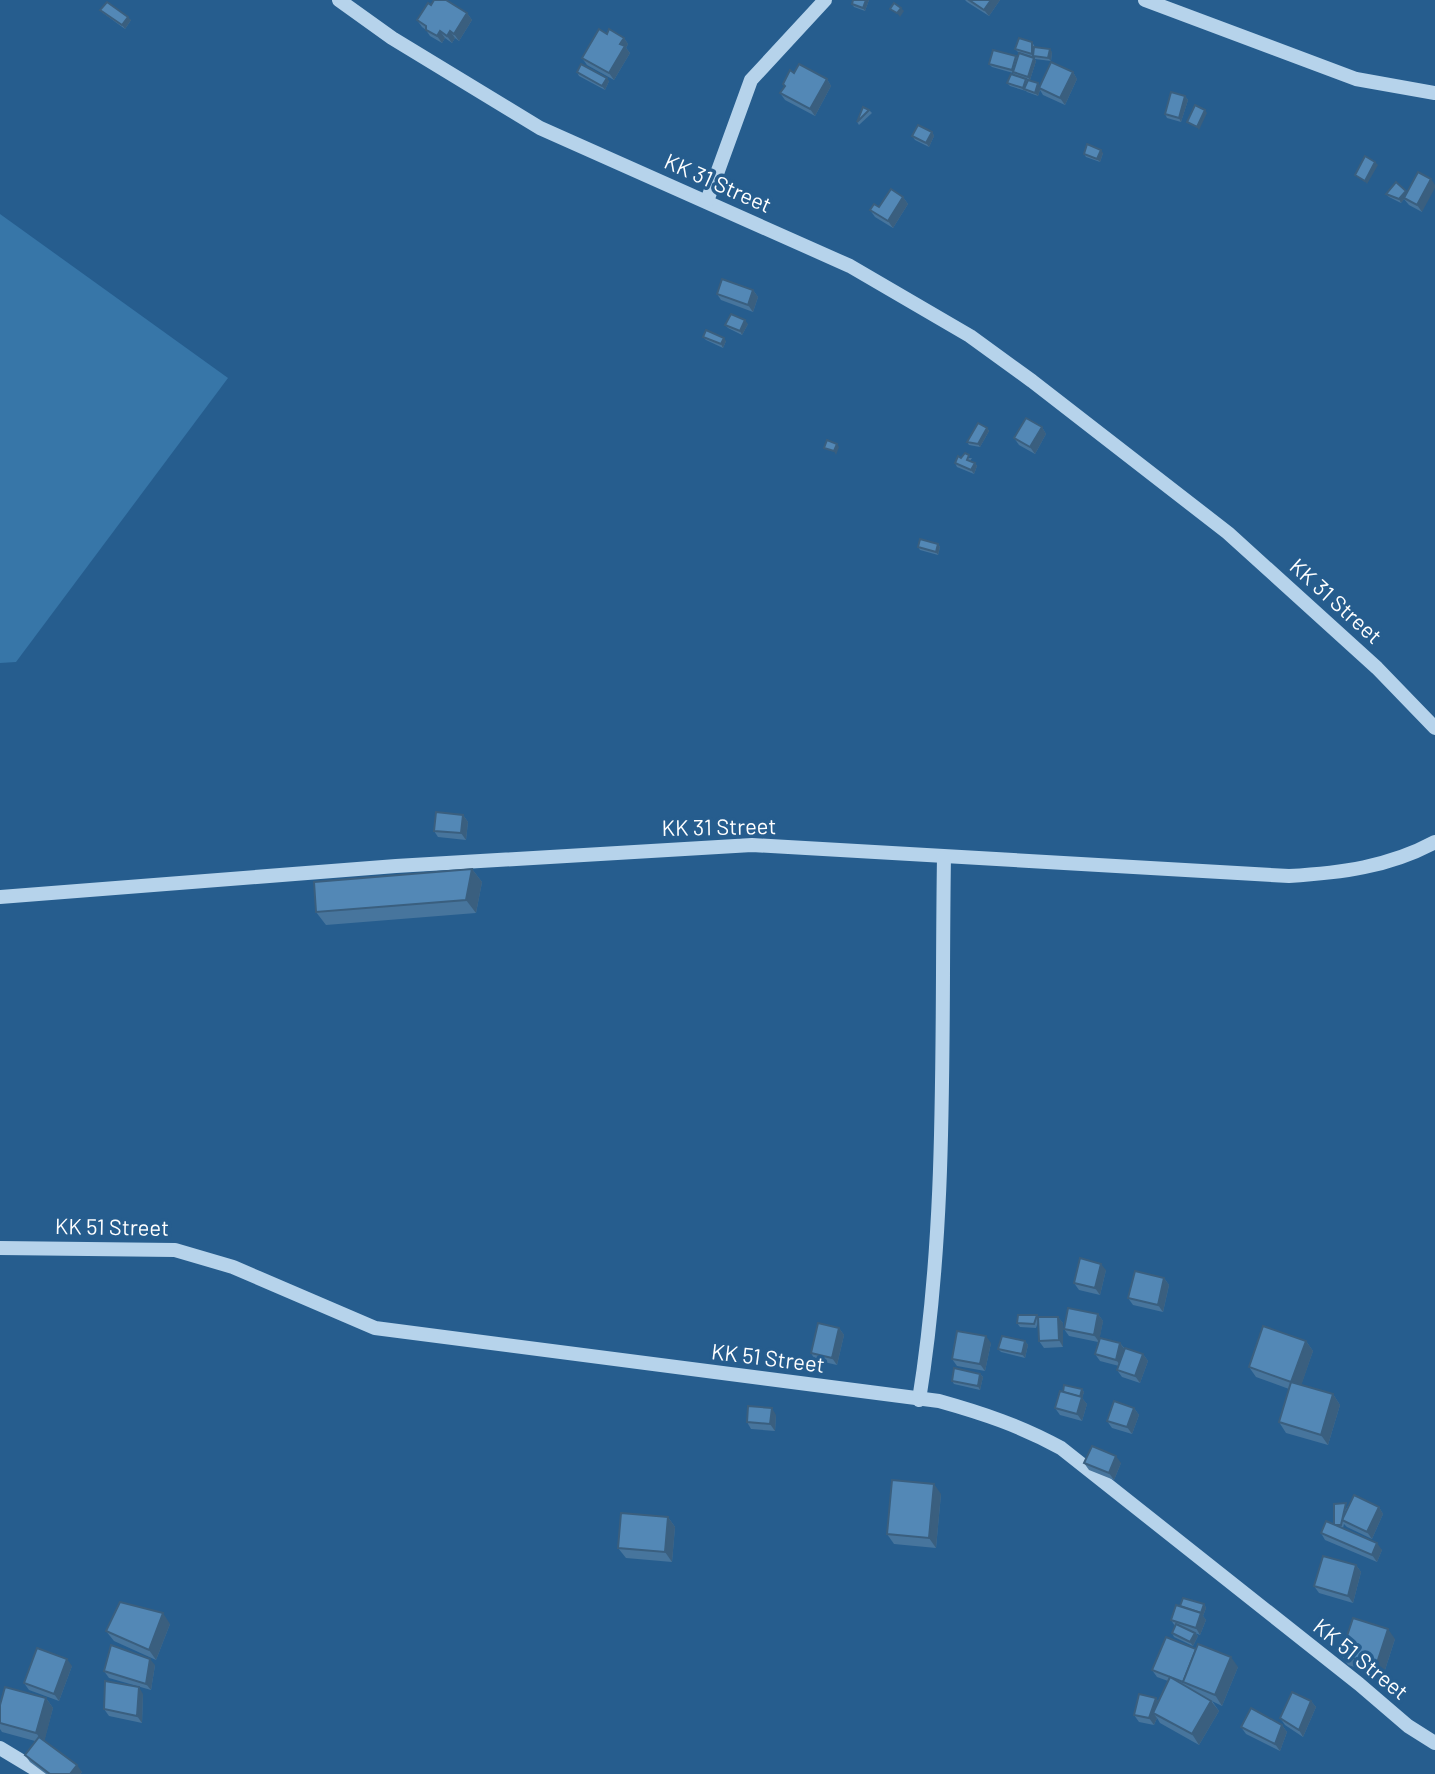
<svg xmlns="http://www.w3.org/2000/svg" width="1435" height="1774" viewBox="0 0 1435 1774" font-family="Barlow,sans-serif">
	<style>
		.green { fill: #3776a8 }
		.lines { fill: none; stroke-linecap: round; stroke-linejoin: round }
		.minor { stroke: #b6d3eb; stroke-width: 14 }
		.wall { fill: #47759d }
		.shaded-wall { fill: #3a5f7f }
		.building { fill: #5388b6; stroke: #3a5f7f; stroke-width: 2 }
		.labels { text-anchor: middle; stroke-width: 7; stroke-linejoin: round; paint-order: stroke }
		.street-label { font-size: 22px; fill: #fff; stroke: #265d8e }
	</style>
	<rect width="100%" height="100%" fill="#265d8e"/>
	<polygon class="green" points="0,214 228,378 16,662 0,663"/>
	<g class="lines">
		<g class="minor">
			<polyline points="339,0 392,38 540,128 850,266 970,336 1032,381 1228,533 1377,668 1435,728"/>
			<polyline points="1145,0 1356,79 1435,93"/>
			<polyline points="707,201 751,80 825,0"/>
			<path d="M0 897 396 866 752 845 1289 876C1340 873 1389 867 1435 842"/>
			<path d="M0 1248 175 1250 233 1267 375 1328 939 1401C982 1413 1021 1426 1061 1448L1359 1684 1408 1726 1435 1743"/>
			<path d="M919 1400C948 1222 941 1038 944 857"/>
			<polyline points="0,1748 43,1774"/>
		</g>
	</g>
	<g class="wall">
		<polygon points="869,0 865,11 854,7 852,4"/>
		<polygon points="965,0 1000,0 989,16 967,2"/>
		<polygon points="431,5 467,13 472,20 459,41 455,38 452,43 445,38 442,43 430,36 426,30 422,27 417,20"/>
		<polygon points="100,10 131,20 125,29 103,13"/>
		<polygon points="607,34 624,38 628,44 626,48 630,53 614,80 587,65 582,58"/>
		<polygon points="1032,42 1035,47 1052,52 1051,61 1035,59 1034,57 1018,52 1015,49"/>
		<polygon points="1016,56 1017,58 1034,58 1036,61 1030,80 1017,76 1026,79 1027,81 1038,83 1040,86 1073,72 1077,79 1065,105 1043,95 1040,90 1038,96 1027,92 1026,91 1010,86 1007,83 1015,76 1013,73 992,67 989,64"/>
		<polygon points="577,72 609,81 605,90 579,76"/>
		<polygon points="794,73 827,79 831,86 815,116 785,100 780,93"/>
		<polygon points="1185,96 1188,100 1181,122 1167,118 1165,114"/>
		<polygon points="869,110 872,113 859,125 857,122"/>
		<polygon points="932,132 934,136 929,147 915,140 912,136"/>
		<polygon points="1103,153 1100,162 1086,157 1084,154"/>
		<polygon points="1418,172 1422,212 1409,205 1404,199 1401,203 1389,197 1386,194 1406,191 1407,193"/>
		<polygon points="903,197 908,204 893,228 875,217 870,210 879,207"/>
		<polygon points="753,290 758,297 753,312 721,300 717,294"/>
		<polygon points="748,324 742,335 728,328 725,325"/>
		<polygon points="703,337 726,341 723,348 706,340"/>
		<polygon points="1042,427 1046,434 1035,454 1019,445 1014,438"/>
		<polygon points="987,428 989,431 980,447 969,445 967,442"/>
		<polygon points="961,458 972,458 970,461 975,463 977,466 974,474 957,467 955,463"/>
		<polygon points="938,544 940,547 938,555 920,550 918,547"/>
		<polygon points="463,815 468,822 466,840 438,837 434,831"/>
		<polygon points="472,869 482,882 476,913 326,925 316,912"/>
		<polygon points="1106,1270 1100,1295 1079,1290 1074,1283"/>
		<polygon points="1164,1278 1169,1285 1163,1312 1133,1305 1128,1298"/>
		<polygon points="1098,1314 1103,1321 1099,1340 1120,1343 1125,1349 1143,1354 1148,1361 1140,1383 1122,1377 1117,1370 1119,1366 1100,1361 1095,1354 1098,1342 1069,1336 1064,1329"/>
		<polygon points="1038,1317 1058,1317 1063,1323 1063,1347 1044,1348 1039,1341 1038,1322 1036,1328 1020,1327 1017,1323"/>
		<polygon points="839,1328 844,1335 837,1365 815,1360 811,1353"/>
		<polygon points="1025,1341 1028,1345 1025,1358 1001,1352 998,1349"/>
		<polygon points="1306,1341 1313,1351 1301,1385 1333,1394 1340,1405 1328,1445 1286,1433 1279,1422 1289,1389 1256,1377 1249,1367"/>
		<polygon points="991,1343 985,1371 957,1366 952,1359"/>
		<polygon points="980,1374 983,1377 980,1390 954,1384 952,1381"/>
		<polygon points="1082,1389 1084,1392 1082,1398 1087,1404 1082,1421 1060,1415 1055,1408 1063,1392"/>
		<polygon points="1134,1408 1139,1415 1132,1434 1112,1428 1107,1421"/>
		<polygon points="776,1415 775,1431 751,1429 747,1422"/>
		<polygon points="1084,1463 1121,1463 1114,1480 1089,1470"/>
		<polygon points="941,1494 936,1548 894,1544 887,1534"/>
		<polygon points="1348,1506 1379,1507 1383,1514 1372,1539 1347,1527 1344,1524 1343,1528 1382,1550 1377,1562 1325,1540 1321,1533 1334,1525"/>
		<polygon points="668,1517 675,1527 672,1562 626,1558 618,1548"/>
		<polygon points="1356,1565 1361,1572 1353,1603 1319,1593 1314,1586"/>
		<polygon points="1204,1604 1206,1608 1203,1616 1206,1620 1200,1635 1195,1633 1198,1636 1193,1646 1174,1637 1172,1633 1175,1626 1171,1620 1180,1606"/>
		<polygon points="170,1624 156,1660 114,1641 106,1631"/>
		<polygon points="1395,1639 1383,1676 1348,1665 1341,1654"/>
		<polygon points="155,1665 151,1690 109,1678 104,1671"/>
		<polygon points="72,1666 59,1701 29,1690 24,1683"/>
		<polygon points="1238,1667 1222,1706 1212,1701 1219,1711 1199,1745 1160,1723 1157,1718 1154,1725 1139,1722 1134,1715 1156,1698 1158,1701 1168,1681 1157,1677 1152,1670"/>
		<polygon points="143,1694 142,1723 109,1716 104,1709"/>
		<polygon points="46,1698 53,1708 44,1741 82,1772 80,1774 46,1774 30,1762 25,1755 35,1741 2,1732 0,1729 0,1705"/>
		<polygon points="1311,1701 1316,1707 1303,1737 1285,1725 1280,1718"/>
		<polygon points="1282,1725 1287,1732 1280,1751 1246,1734 1241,1727"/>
	</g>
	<g class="shaded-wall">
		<polygon points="866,0 869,0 865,11 863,8"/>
		<polygon points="991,0 1000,0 989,16 984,10"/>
		<polygon points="901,8 904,11 900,17 897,13"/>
		<polygon points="467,13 472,20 459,41 454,34"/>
		<polygon points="128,17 131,20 125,29 122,25"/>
		<polygon points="440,31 445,38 442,43 437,36"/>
		<polygon points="450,31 455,38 452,43 447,36"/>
		<polygon points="624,38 628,44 626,48 630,53 614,80 609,73"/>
		<polygon points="1050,49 1052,52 1051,61 1048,58"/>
		<polygon points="1034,58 1036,61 1030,80 1028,77"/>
		<polygon points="1073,72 1077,79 1065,105 1060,98"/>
		<polygon points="607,78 609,81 605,90 602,86"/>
		<polygon points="827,79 831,86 815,116 810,109"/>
		<polygon points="1038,83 1041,87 1038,96 1035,93"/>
		<polygon points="1185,96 1188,100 1181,122 1179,118"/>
		<polygon points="1205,110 1207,113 1199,130 1197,127"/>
		<polygon points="932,132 934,136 929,147 926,143"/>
		<polygon points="1101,150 1103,153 1100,162 1097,159"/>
		<polygon points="1375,162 1378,165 1367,184 1365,181"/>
		<polygon points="1431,179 1435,185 1435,188 1422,212 1417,205"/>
		<polygon points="1406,191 1408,194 1401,203 1399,199"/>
		<polygon points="903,197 908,204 893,228 888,221"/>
		<polygon points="753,290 758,297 753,312 748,305"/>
		<polygon points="745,320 748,324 742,335 740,331"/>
		<polygon points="724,338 726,341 723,348 721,344"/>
		<polygon points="1042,427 1046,434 1035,454 1030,447"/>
		<polygon points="987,428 989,431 980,447 978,444"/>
		<polygon points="837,444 839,447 836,455 834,451"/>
		<polygon points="975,463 977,466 974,474 971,470"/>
		<polygon points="938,544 940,547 938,555 936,552"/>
		<polygon points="463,815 468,822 466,840 461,833"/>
		<polygon points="472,869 482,882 476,913 466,900"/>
		<polygon points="1101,1264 1106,1270 1100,1295 1095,1288"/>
		<polygon points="1164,1278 1169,1285 1163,1312 1158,1305"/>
		<polygon points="1098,1314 1103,1321 1099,1342 1094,1335"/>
		<polygon points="1058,1317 1063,1323 1063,1347 1059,1340"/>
		<polygon points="839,1328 844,1335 837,1365 832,1358"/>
		<polygon points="986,1336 991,1343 985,1371 980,1364"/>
		<polygon points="1025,1341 1028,1345 1025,1358 1022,1354"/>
		<polygon points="1306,1341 1313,1351 1299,1392 1291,1382"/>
		<polygon points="1120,1343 1125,1350 1121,1366 1116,1360"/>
		<polygon points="1143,1354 1148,1361 1140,1383 1135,1376"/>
		<polygon points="980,1374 983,1377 980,1390 978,1386"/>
		<polygon points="1082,1389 1084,1392 1082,1398 1087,1404 1082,1421 1077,1414"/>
		<polygon points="1333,1394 1340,1405 1328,1445 1321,1435"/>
		<polygon points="772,1408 776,1415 775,1431 770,1424"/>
		<polygon points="1134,1408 1139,1415 1132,1434 1127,1427"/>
		<polygon points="1116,1456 1121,1463 1114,1480 1109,1473"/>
		<polygon points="934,1484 941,1494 936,1548 929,1538"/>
		<polygon points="1379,1507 1383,1514 1372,1539 1367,1532"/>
		<polygon points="668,1517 675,1527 672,1562 665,1552"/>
		<polygon points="1377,1543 1382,1550 1377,1562 1372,1555"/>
		<polygon points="1356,1565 1361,1572 1353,1603 1348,1596"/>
		<polygon points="1204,1604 1206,1608 1203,1616 1206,1620 1200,1635 1196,1628"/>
		<polygon points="163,1613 170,1624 156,1660 149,1650"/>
		<polygon points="1388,1629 1395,1639 1383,1676 1376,1666"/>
		<polygon points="1195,1633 1198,1636 1193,1646 1190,1642"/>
		<polygon points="1231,1657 1238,1667 1222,1706 1215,1695"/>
		<polygon points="67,1659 72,1666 59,1701 54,1694"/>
		<polygon points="150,1659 155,1665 151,1690 146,1684"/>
		<polygon points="139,1687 143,1694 142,1723 137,1716"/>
		<polygon points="46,1698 53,1708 44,1743 36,1733"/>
		<polygon points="1156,1698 1161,1705 1153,1713 1157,1718 1154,1725 1149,1718"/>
		<polygon points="1211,1701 1219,1711 1199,1745 1192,1734"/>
		<polygon points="1311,1701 1316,1707 1303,1737 1299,1730"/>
		<polygon points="1282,1725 1287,1732 1280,1751 1275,1744"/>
		<polygon points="77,1765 82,1772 80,1774 70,1774"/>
	</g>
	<g class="building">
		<polygon points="434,0 446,0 467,13 454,34 450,31 447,36 440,31 437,36 426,30 426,26 417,20 428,3 431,5"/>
		<polygon points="853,0 866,0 863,8 852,4"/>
		<polygon points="969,0 991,0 984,10"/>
		<polygon points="107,2 128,17 122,25 100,10"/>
		<polygon points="894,3 901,8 897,13 890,9"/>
		<polygon points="599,29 607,34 609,29 624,38 620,44 625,46 609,73 582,58"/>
		<polygon points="1019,38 1032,42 1032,54 1015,49"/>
		<polygon points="1034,47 1050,49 1048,58 1033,56"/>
		<polygon points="993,50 1016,56 1012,70 989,64"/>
		<polygon points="1019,53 1034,58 1028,77 1013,72"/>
		<polygon points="1051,62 1073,72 1060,98 1039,88"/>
		<polygon points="581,64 607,78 602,86 577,72"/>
		<polygon points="799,64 827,79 810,109 780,93 785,86 783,84 790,70 794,73"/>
		<polygon points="1011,74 1026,79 1023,88 1007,83"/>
		<polygon points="1028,80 1038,83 1035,93 1024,89"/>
		<polygon points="1171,92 1185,96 1179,118 1165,114"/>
		<polygon points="1195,105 1205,110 1197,127 1187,122"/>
		<polygon points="863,107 869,110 857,122"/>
		<polygon points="918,125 932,132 926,143 912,136"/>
		<polygon points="1087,144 1101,150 1097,159 1084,154"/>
		<polygon points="1365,156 1375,162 1365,181 1355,175"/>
		<polygon points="1418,172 1431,179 1417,205 1404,198"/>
		<polygon points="1396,182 1406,191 1399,199 1386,194"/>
		<polygon points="891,189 903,197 888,221 870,210 874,204 879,207"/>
		<polygon points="722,279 753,290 748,305 717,294"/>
		<polygon points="731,314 745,320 740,331 725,325"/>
		<polygon points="706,330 724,338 721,344 703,337"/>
		<polygon points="1026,418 1042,427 1030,447 1014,438"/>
		<polygon points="978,423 987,428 978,444 967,442"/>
		<polygon points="827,440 837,444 834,451 824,448"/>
		<polygon points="965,453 969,455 967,460 975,463 971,470 955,463 958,456 961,458"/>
		<polygon points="920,539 938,544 936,552 918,547"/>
		<polygon points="436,812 463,815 461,833 434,831"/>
		<polygon points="472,869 466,900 316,912 314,882"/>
		<polygon points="1080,1258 1101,1264 1095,1288 1074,1283"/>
		<polygon points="1135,1271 1164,1278 1158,1305 1128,1298"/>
		<polygon points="1068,1308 1098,1314 1094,1335 1064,1329"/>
		<polygon points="1018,1315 1037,1315 1034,1324 1017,1323"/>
		<polygon points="1038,1317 1058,1317 1059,1340 1039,1341"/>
		<polygon points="818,1323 839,1328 832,1358 811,1353"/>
		<polygon points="1263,1326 1306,1341 1291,1382 1249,1367"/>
		<polygon points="957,1331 986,1336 980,1364 952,1359"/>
		<polygon points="1002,1336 1025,1341 1022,1354 998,1349"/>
		<polygon points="1100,1338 1120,1343 1116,1360 1095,1354"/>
		<polygon points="1125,1348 1143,1354 1135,1376 1117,1370"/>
		<polygon points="954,1368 980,1374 978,1386 952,1381"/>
		<polygon points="1291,1382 1333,1394 1321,1435 1279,1422"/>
		<polygon points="1064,1385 1082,1389 1080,1397 1063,1392"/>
		<polygon points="1060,1391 1082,1397 1077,1414 1055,1408"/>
		<polygon points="1114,1401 1134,1408 1127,1427 1107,1421"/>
		<polygon points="748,1406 772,1408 770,1424 747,1422"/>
		<polygon points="1092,1446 1116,1456 1109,1473 1084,1463"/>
		<polygon points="892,1480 934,1484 929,1538 887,1534"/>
		<polygon points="1354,1495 1379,1507 1367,1532 1342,1520"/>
		<polygon points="1346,1503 1341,1525 1334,1525 1334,1504"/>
		<polygon points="621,1513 668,1517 665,1552 618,1548"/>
		<polygon points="1326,1521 1377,1543 1372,1555 1321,1533"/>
		<polygon points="1323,1556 1356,1565 1348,1596 1314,1586"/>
		<polygon points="1183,1598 1204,1604 1201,1613 1180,1606"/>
		<polygon points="120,1602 163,1613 149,1650 106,1631"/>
		<polygon points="1176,1605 1201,1613 1196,1628 1171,1620"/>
		<polygon points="1353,1618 1388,1629 1376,1666 1341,1654"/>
		<polygon points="1176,1624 1195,1633 1190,1642 1172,1633"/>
		<polygon points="1166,1637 1196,1649 1183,1682 1152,1670"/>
		<polygon points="1198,1644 1231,1657 1215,1695 1183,1682"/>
		<polygon points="111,1645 150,1659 146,1684 104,1671"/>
		<polygon points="37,1648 67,1659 54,1694 24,1683"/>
		<polygon points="1170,1677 1211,1701 1192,1734 1153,1713"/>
		<polygon points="105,1681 139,1687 137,1716 104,1709"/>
		<polygon points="5,1687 46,1698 36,1733 0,1723 0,1705"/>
		<polygon points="1292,1692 1311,1701 1299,1730 1280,1718"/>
		<polygon points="1139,1694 1156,1698 1149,1718 1134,1715"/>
		<polygon points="1251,1708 1282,1725 1275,1744 1241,1727"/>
		<polygon points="39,1737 77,1765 70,1774 50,1774 25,1755"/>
	</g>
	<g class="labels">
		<g class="street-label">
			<text transform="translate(718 183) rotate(24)" y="8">KK 31 Street</text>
			<text transform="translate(1336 601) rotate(42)" y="8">KK 31 Street</text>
			<text transform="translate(719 827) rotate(-1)" y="8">KK 31 Street</text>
			<text transform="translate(112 1227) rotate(1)" y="8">KK 51 Street</text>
			<text transform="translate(768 1358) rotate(7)" y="8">KK 51 Street</text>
			<text transform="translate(1361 1659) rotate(39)" y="8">KK 51 Street</text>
		</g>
	</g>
</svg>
